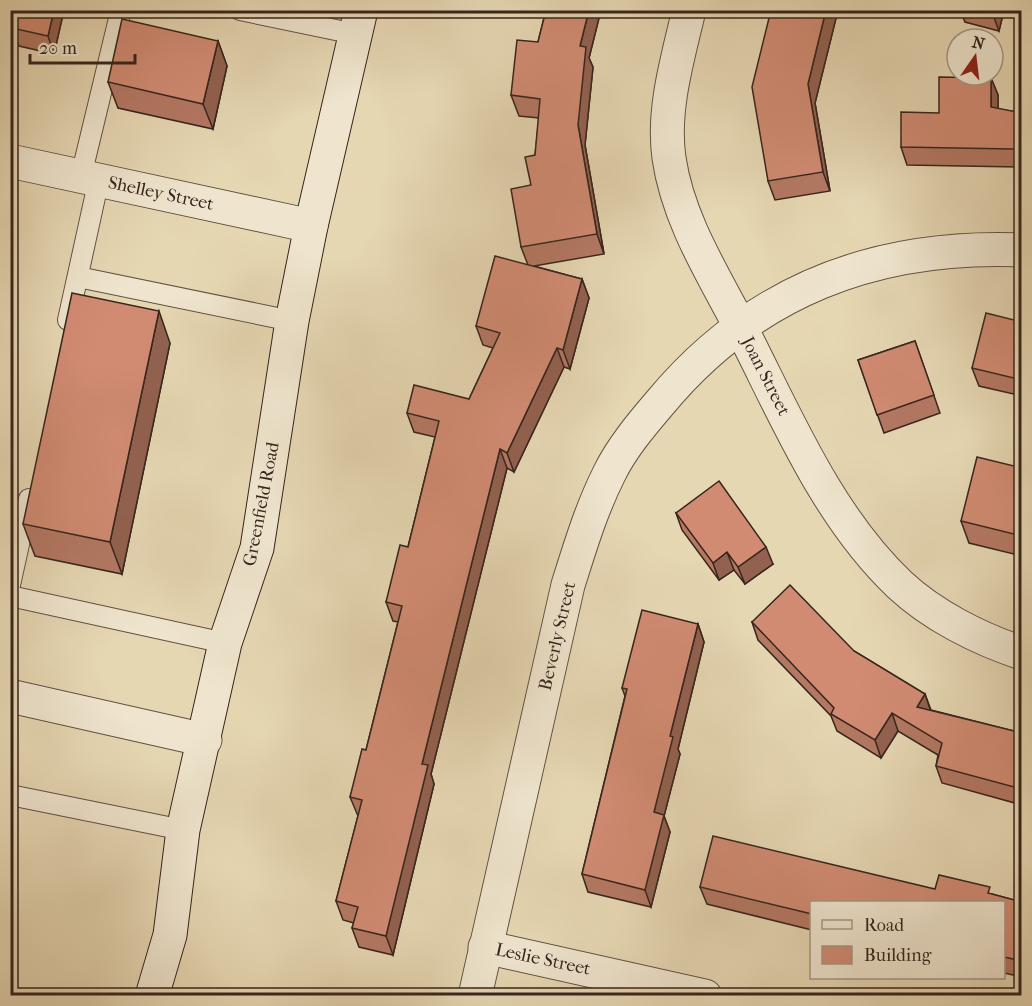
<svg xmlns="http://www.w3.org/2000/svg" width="1032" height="1006" viewBox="0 0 1032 1006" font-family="'IM FELL French Canon',serif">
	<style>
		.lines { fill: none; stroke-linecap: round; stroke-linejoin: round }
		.lane-casing { stroke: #635242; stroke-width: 22 }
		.street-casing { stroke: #635242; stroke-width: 35 }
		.secondary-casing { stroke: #37251d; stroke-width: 35 }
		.lane { stroke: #efe5ce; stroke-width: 20 }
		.street { stroke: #efe5ce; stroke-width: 33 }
		.secondary { stroke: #efe5ce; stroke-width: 33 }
		.wall { fill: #b47863; stroke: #37251d; stroke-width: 1.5 }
		.shaded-wall { fill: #926150; stroke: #37251d; stroke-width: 1.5 }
		.building { fill: #d18b73; stroke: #37251d; stroke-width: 1.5 }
		.labels { text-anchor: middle; stroke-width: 4.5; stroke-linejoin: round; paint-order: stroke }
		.street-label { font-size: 18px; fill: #37251d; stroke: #efe5ce }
	</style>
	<rect width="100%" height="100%" fill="#e6d7b3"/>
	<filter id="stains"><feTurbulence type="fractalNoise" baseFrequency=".00333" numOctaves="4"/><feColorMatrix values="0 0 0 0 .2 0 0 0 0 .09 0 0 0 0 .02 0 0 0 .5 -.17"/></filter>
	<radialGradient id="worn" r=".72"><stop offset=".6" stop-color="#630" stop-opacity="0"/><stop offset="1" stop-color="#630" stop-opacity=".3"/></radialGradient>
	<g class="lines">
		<g class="lane-casing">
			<g id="lane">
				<polyline points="240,10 355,34"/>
				<polyline points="81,176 121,10"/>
				<polyline points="78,277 292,321"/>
				<polyline points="68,320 99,179"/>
				<polyline points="10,585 29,499"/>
				<polyline points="10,596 225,643"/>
				<polyline points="10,795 183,830"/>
			</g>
		</g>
		<g class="street-casing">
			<g id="street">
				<path d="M689 10C678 58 662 109 669 158 678 220 713 274 741 328 786 416 827 516 900 585 932 615 979 639 1022 653"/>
				<polyline points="10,161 311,226"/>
				<polyline points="10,696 205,740"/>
				<polyline points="485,947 705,996"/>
				<path d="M475 996 568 585C580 547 591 510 609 474 621 449 641 425 659 404 753 290 876 244 1022 250"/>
			</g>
		</g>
		<g class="secondary-casing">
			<polyline id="secondary" points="152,996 170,935 183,830 225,643 257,548 292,321 311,226 361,10"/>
		</g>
		<use href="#lane" class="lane"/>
		<use href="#street" class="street"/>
		<use href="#secondary" class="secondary"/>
	</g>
	<g class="wall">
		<polygon points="10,10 64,10 54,54 19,46 12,28 14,22 10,21"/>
		<polygon points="546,10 601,10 589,58 593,67 585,145 604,254 534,266 582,279 589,298 570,369 564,367 514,472 507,468 431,774 434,784 393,955 359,947 352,928 354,923 343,920 336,901 358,816 350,797 366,750 398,622 393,621 386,602 408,547 435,437 414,432 407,413 469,399 493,348 483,345 476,326 528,265 521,247 535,155 539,118 519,116 511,95 538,42"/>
		<polygon points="771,10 838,10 815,103 830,191 775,200 768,181"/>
		<polygon points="960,10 1004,10 999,31 965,22"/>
		<polygon points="218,41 227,66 213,129 118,108 108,82"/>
		<polygon points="991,78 998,95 998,109 1022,113 1022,167 907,165 901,147 939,113"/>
		<polygon points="1022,322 1022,396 979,386 972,368"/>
		<polygon points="915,341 940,413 884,433 858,360"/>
		<polygon points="170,343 122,574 35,556 23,524"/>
		<polygon points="1022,468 1022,556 969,543 961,521"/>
		<polygon points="676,513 773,564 745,584 734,570 719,580 682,530"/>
		<polygon points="752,622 854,651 925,694 931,710 1022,733 1022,805 942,783 936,766 938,755 898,731 881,758 837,731 831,716 758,640"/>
		<polygon points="698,624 704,642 678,749 680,754 664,816 670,832 651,907 588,892 582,874 625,696 622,688"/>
		<polygon points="700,887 935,889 992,894 1022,902 1022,977 1004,973 1004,903 812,903 812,930 707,904"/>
	</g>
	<g class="shaded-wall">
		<polygon points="54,10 64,10 54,54 48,36"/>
		<polygon points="589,10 601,10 589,58 593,67 585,145 604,254 597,234 578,125 580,46"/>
		<polygon points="826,10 838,10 815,103 830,191 823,172 808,84"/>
		<polygon points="993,10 1004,10 999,31 992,12"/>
		<polygon points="218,41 227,66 213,129 203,104"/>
		<polygon points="991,78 998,95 998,125 991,107"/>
		<polygon points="10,257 16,274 10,297"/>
		<polygon points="582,279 589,298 570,369 563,350"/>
		<polygon points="159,311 170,343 122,574 110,542"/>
		<polygon points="557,348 564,367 514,472 507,453"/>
		<polygon points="500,449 507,468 431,774 434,784 393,955 386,936 422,764"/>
		<polygon points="766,547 773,564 745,584 738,567"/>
		<polygon points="727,552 734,570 719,580 713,563"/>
		<polygon points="698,624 704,642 678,749 680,754 664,816 670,832 651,907 645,890 654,812 670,736"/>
		<polygon points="925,694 931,712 917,707"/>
		<polygon points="892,713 898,731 881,758 875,740"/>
	</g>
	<g class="building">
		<polygon points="16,10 54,10 48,36 12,28"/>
		<polygon points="546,10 589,10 580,46 586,47 578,125 597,234 521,247 511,189 531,185 525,157 535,155 540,99 511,95 517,40 538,42"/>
		<polygon points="771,10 826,10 808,84 823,172 768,181 752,87"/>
		<polygon points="122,19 218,41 203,104 108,82"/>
		<polygon points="939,77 991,78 991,107 1022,113 1022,150 1012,149 901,147 901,112 939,113"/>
		<polygon points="495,256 582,279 563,350 557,348 507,453 500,449 422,764 428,765 386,936 352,928 358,907 336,901 362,800 350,797 362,749 366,750 402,606 386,602 400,545 408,547 439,421 407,413 414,385 469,399 500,333 476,326"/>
		<polygon points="72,293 159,311 110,542 23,524"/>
		<polygon points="986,313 1022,322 1022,380 972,368"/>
		<polygon points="915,341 934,395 877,415 858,360"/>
		<polygon points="977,457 1022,468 1022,536 961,521"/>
		<polygon points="719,481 766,547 738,567 727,552 713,563 676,513"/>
		<polygon points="790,585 854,651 925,694 917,707 1022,733 1022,789 936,766 942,743 892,713 875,740 831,714 834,708 752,622"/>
		<polygon points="642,610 698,624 670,736 673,737 654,812 664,815 645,890 582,874 627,689 622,688"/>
		<polygon points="713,836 935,889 939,875 990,887 988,893 1022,902 1022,961 1004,957 1004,903 812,903 812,914 700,887"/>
	</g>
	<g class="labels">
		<g class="street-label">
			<text transform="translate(161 193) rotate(12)" y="6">Shelley Street</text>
			<text transform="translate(766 376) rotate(63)" y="6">Joan Street</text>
			<text transform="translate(261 504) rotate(-79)" y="6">Greenfield Road</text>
			<text transform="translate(557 636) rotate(-77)" y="6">Beverly Street</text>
			<text transform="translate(543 959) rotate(12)" y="6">Leslie Street</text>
		</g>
	</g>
	<rect width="1032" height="1006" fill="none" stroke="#e6d7b3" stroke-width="36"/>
	<rect x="12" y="12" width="1008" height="982" fill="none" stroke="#37251d" stroke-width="3"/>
	<rect x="18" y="18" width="996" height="970" fill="none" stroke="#37251d" stroke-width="1.5"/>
	<rect x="810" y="901" width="195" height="78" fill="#efe5ce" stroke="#a59887" stroke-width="1.5"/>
	<rect x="822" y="920" width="30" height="9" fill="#efe5ce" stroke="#a59887" stroke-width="1.5"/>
	<text x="864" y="931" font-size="18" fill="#37251d">Road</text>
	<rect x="822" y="946" width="30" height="18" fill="#d18b73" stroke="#a59887" stroke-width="1.5"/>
	<text x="864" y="961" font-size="18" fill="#37251d">Building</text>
	<g transform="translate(975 57) rotate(14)"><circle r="28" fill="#efe5ce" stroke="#a59887" stroke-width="1.5"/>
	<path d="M0-4.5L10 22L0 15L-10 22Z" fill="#8f2418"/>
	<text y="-9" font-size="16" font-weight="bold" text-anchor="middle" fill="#37251d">N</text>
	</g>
	<path d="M30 54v9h105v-9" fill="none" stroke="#37251d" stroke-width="3"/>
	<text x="39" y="54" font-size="18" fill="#37251d" stroke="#efe5ce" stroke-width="4.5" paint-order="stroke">20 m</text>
	<rect width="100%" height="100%" filter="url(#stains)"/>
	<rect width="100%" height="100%" fill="url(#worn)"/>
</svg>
